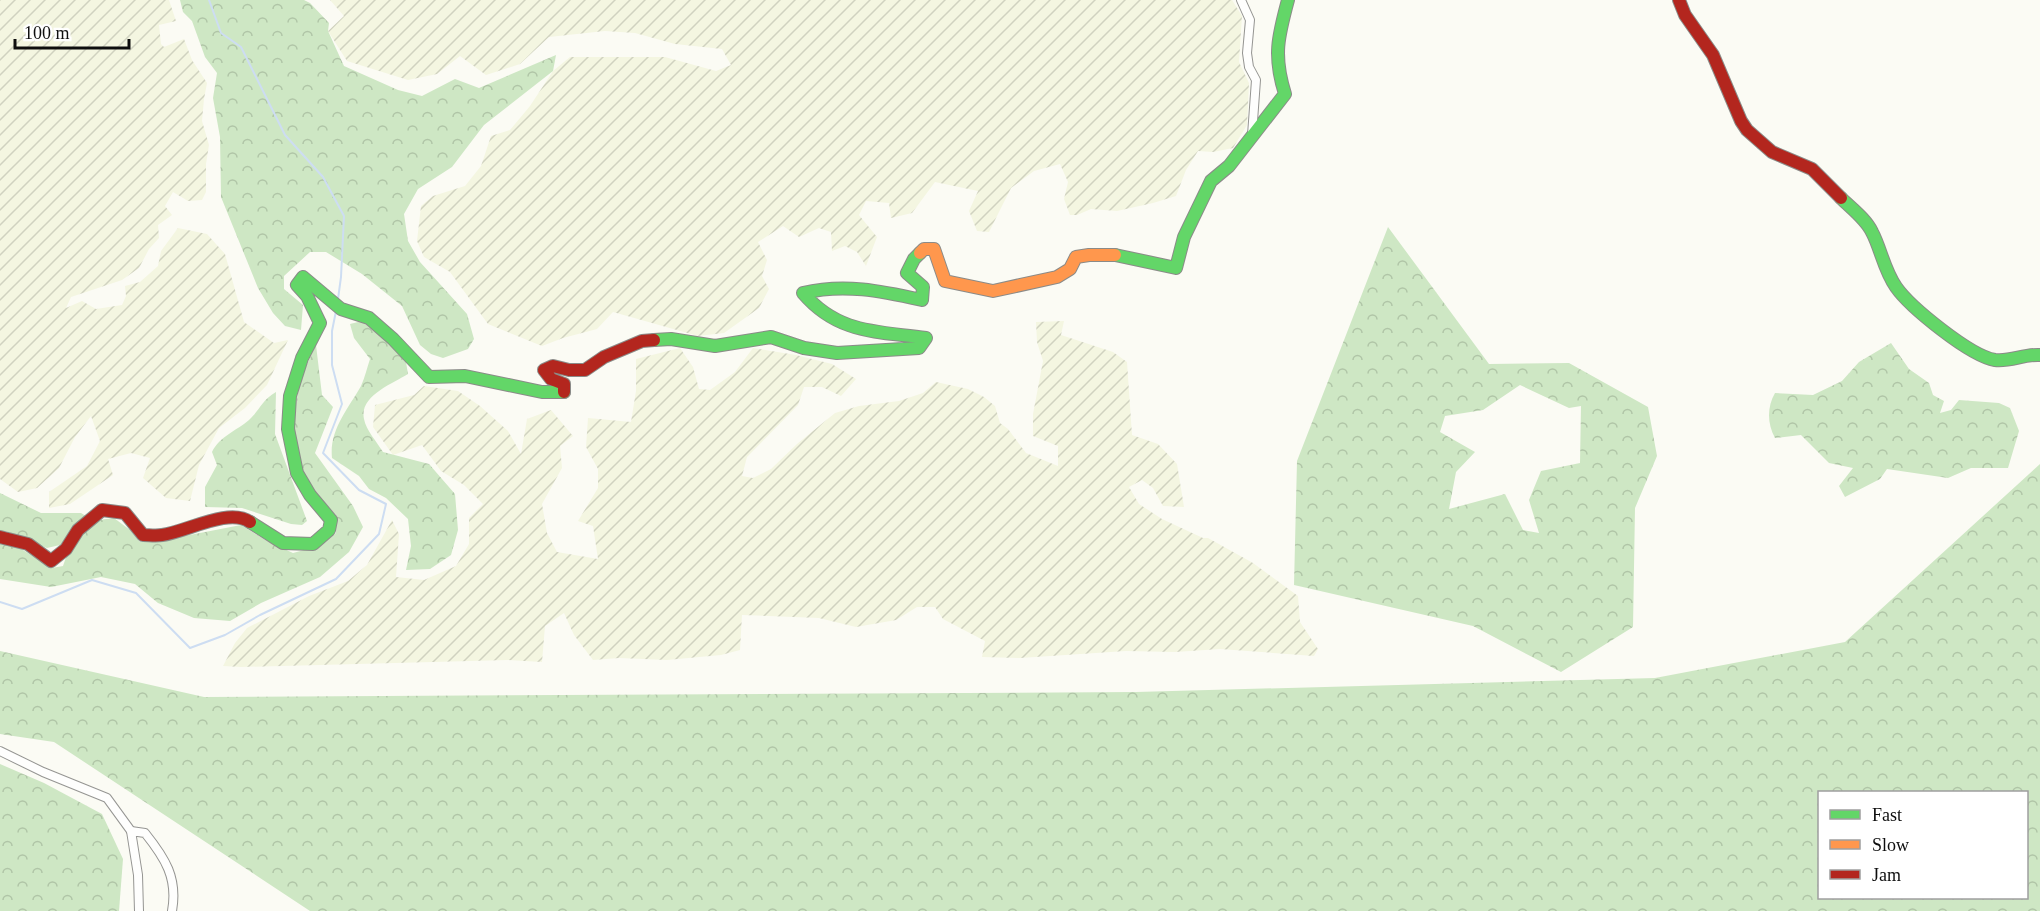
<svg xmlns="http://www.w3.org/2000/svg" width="2040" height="911" viewBox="0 0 2040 911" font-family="'Times New Roman',serif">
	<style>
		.farmland { fill: url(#farmland-furrows) }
		.forest { fill: url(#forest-crowns); fill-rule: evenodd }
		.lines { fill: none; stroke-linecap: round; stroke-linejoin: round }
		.stream { stroke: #cdddf2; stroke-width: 2 }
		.street-casing { stroke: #959592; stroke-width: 10 }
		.fast-casing { stroke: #8b8b88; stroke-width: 14 }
		.slow-casing { stroke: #8b8b88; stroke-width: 14 }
		.jam-casing { stroke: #8b8b88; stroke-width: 14 }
		.street { stroke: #fefefd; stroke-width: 8 }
		.fast { stroke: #63d668; stroke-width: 12 }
		.slow { stroke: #ff974d; stroke-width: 12 }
		.jam { stroke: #b3261e; stroke-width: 12 }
	</style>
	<defs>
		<pattern id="farmland-furrows" width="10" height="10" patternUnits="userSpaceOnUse" patternTransform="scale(1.5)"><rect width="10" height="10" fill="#f4f6e1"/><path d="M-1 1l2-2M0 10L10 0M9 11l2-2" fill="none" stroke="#d0d2c0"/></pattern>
		<pattern id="forest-crowns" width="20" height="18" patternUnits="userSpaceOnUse" patternTransform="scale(1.5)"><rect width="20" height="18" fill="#cee7c4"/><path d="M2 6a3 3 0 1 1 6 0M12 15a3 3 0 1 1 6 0" fill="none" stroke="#b0c5a7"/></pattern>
	</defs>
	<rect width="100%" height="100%" fill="#fbfbf4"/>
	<g class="farmland">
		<polygon points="0,0 169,0 176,21 159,25 161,44 164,47 184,39 192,60 207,83 204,99 202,121 209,145 206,164 206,192 202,200 188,201 173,192 165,206 172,215 158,225 159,238 149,249 139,268 122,280 71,297 66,308 82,301 96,309 122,305 126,296 125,286 140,282 158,266 161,251 178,228 207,234 225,254 244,322 274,343 288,340 267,385 245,408 219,428 199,465 190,501 166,498 143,478 150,458 131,453 108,459 113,475 70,504 49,508 49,492 87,466 100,441 91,416 75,437 59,468 37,488 18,492 0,479"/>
		<polygon points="330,0 1232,0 1242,16 1239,62 1249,83 1247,125 1233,148 1213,152 1198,151 1186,170 1176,196 1153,203 1117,211 1091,209 1077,215 1070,215 1064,199 1068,182 1060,164 1034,171 1011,188 989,232 977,231 969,211 978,191 935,182 912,213 891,218 889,203 866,201 859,215 877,237 866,266 857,252 845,246 832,251 831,232 819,228 799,237 783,226 758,242 767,260 762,276 769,289 759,308 724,333 698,336 613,312 597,329 563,338 542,346 488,324 450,272 424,257 417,241 421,206 433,196 465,186 481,166 491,136 510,130 530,106 553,71 570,57 665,57 716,71 731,65 722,49 675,44 635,33 605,31 549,37 520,64 486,75 460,56 437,74 408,80 347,61 328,31 344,16"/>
		<polygon points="1064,321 1061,335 1113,352 1127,362 1132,435 1158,444 1177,464 1184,507 1163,506 1153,488 1142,480 1129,487 1139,504 1162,519 1203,538 1208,538 1253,563 1298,596 1300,622 1318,649 1314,656 1220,649 1175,652 1126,651 1020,658 982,657 985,641 943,619 935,607 917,607 896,620 856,627 819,618 742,615 740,650 721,655 667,660 619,658 593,660 574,635 564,613 545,626 542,662 508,660 241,667 223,666 235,643 247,628 309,596 348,581 367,565 392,520 399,534 396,577 424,580 456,566 469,544 469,518 483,504 464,485 441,471 422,445 393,455 373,427 375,405 414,395 424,386 458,391 480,406 508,431 521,454 527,419 551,410 573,436 560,446 562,468 542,504 547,533 557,552 598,559 593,526 578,521 598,488 598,469 586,447 588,418 631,422 636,391 636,359 680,348 693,367 699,389 710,390 735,372 753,348 796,355 832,364 856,379 841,396 822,387 804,387 798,405 747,457 742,476 753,478 771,469 797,444 835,413 859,406 899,401 923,393 936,382 968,389 984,397 995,406 1000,423 1008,429 1026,453 1058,466 1058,446 1033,436 1033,414 1043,361 1037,342 1036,322"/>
	</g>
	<g class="forest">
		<polygon points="180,0 304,0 310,3 329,23 328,31 344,66 398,90 422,96 455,79 479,88 556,55 553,71 484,125 452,167 418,189 404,214 408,241 420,262 467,314 474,339 468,349 443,358 431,354 420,345 402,306 362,274 326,252 310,252 284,276 284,289 303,305 301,330 285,326 273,313 258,288 221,197 220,137 213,98 217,73 205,57 192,21 183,12"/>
		<path d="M1388 227 1489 364 1569 363 1648 407 1657 456 1635 508 1633 627 1561 672 1473 626 1294 585 1297 461ZM1520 385 1569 408 1581 406 1580 463 1541 471 1529 500 1539 533 1523 530 1505 494 1449 509 1456 472 1475 452 1440 432 1445 416 1483 410Z"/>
		<path d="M362 321 369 322 406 362 408 374C392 384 359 396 364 419 366 430 377 442 383 452L429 464 455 494 458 530 451 555 430 569 406 570 411 546 408 519 386 498 369 489 359 476 332 458C329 430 348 409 361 386 365 377 367 368 370 359L354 338 350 324Z"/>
		<path d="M1891 343 1909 369 1929 383 1933 395 1944 401 1940 413 1951 410 1959 400 1999 403 2010 408 2019 431 2008 468H1971L1948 478 1887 469 1880 479 1845 497 1839 486 1853 468 1829 463 1801 435 1775 438C1767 423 1767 407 1775 393L1813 395 1842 381 1859 362Z"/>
		<path d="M316 345 322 395 333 407 315 453 353 506 363 527 349 552 320 577 261 603 230 621 194 618 158 603 135 584 101 577 51 587 0 579V541L10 542 52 568 63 566C68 549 80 532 95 522 100 519 108 519 114 518L130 530 140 542 164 540 241 525 267 541 293 553 319 546 336 533V515L317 494 303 472 293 431 296 402 302 375Z"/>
		<path d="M276 392 275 434 307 521 302 525 291 524 242 508 205 507V487L217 465 212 452C220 436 236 431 249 420 260 410 261 401 276 392Z"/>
		<path d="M2040 464V911H310L54 742 0 734V651L204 697 1136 692 1655 678 1845 642ZM1820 792H2026V898H1820Z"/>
		<polygon points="0,493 41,513 81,513 86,516 60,545 47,548 6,531 0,531"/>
		<polygon points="0,764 44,783 102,814 123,859 119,911 0,911"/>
	</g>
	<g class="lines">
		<g class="stream">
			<polyline points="209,0 221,33 241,47 285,135 323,177 344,216 341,277 338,299"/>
			<polyline points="0,602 22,609 92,580 136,593 190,648 225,635 260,615 336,579 379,534 386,504 359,490 323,453 342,404 332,365 332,331 336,311"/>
		</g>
		<g class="street-casing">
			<g id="street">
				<polyline points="1241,0 1250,20 1247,53 1249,67 1256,80 1252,135"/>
				<polyline points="0,751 43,772 107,798 131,831"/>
				<path d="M139 911 138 875 131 831 145 833C165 858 178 878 172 911"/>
			</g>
		</g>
		<g class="fast-casing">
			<g id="fast">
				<path d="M1841 198C1851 208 1866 219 1872 232 1881 249 1884 270 1896 287 1910 307 1970 356 1995 360 2010 362 2024 354 2040 355"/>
				<path d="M1115 255 1176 268 1184 237 1211 181 1229 166 1285 94C1273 56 1278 37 1288 0"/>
				<path d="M654 340 671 339 715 346 771 337 804 348 837 353 919 348 926 338C877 331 838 334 803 293 844 283 881 291 922 300L923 287 907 273 914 259 920 253"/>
				<polyline points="250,522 283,543 313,544 329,530 331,520 310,495 297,473 288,429 290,396 302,358 320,323 307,296 297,285 303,277 341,309 369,318 393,339 429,377 465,376 542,392 564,392"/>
			</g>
		</g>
		<g class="slow-casing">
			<polyline id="slow" points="920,253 924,249 934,249 945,281 993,291 1057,277 1070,269 1076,257 1089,255 1115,255"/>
		</g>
		<g class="jam-casing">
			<g id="jam">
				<polyline points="1679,0 1685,15 1713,55 1741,121 1747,130 1772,152 1812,169 1841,198"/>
				<polyline points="564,392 564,384 551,379 544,370 553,366 569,370 585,370 604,357 642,341 654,340"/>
				<path d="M0 537 28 544 51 561 66 549 78 530 102 510 125 513 143 535C149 535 156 536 162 535 186 532 229 507 250 522"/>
			</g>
		</g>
		<use href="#street" class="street"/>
		<use href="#fast" class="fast"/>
		<use href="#slow" class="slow"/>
		<use href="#jam" class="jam"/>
	</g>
	<rect x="1818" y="791" width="210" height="108" fill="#ffffff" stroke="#9f9f9f" stroke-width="1.5"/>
	<rect x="1830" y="810" width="30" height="9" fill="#63d668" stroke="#9f9f9f" stroke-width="1.5"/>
	<text x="1872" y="821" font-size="18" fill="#0e0e0e">Fast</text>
	<rect x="1830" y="840" width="30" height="9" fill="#ff974d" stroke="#9f9f9f" stroke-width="1.5"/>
	<text x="1872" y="851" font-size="18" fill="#0e0e0e">Slow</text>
	<rect x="1830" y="870" width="30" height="9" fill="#b3261e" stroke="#9f9f9f" stroke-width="1.5"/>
	<text x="1872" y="881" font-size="18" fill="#0e0e0e">Jam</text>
	<path d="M15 39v9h114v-9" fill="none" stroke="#0e0e0e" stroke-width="3"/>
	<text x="24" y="39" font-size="18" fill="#0e0e0e" stroke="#ffffff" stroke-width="4.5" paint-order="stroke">100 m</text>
</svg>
